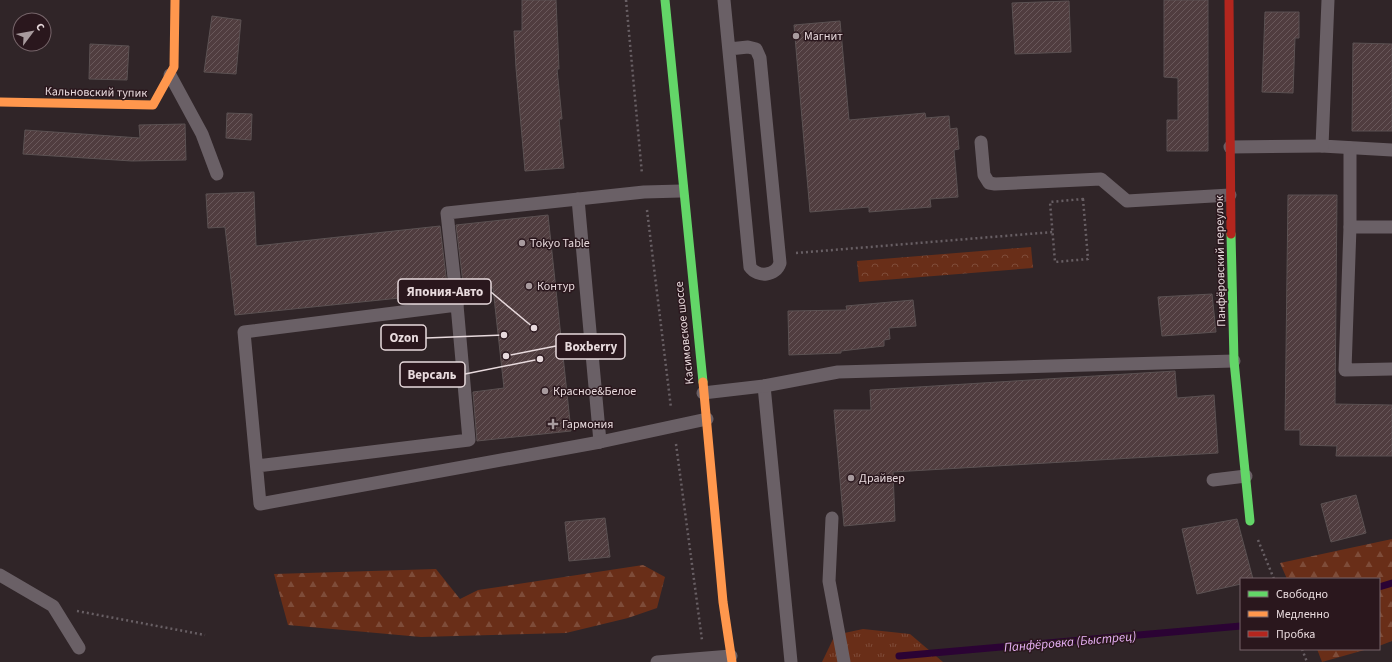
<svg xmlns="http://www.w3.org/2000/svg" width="1392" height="662" viewBox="0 0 1392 662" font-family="'Source Sans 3',sans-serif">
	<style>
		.grass { fill: url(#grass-tufts) }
		.forest { fill: url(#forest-firs) }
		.park { fill: url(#park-crowns) }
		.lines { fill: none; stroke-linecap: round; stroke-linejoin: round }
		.stream { stroke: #2b0334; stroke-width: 7 }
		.building { fill: url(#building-hatch); stroke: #5b5152 }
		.path { stroke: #685f64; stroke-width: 2.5; stroke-dasharray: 2 3; stroke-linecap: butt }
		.lane { stroke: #6a6066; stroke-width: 13 }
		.fast { stroke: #63d668; stroke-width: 9 }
		.slow { stroke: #ff974d; stroke-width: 9 }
		.jam { stroke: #b3261e; stroke-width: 9 }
		.poi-dot { fill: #a89b9e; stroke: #2a171d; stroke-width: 1.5 }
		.labels { text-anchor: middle; stroke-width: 3; stroke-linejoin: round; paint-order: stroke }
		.poi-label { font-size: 12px; fill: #e8dadd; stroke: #2a171d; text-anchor: start }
		.street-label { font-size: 12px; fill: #e8dadd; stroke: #2a171d }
		.water-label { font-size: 13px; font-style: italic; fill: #e9b3f8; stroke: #2a171d }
		.leader { fill: none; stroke: #e8dadd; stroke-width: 1.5 }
		.callout-dot { fill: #e8dadd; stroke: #2a171d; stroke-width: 1.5 }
		.callout { fill: #2a171d; stroke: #e8dadd; stroke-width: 1.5 }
		.callout-label { font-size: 13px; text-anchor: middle; font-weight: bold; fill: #e8dadd }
	</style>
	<defs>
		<pattern id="grass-tufts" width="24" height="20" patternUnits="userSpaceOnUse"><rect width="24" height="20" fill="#692e18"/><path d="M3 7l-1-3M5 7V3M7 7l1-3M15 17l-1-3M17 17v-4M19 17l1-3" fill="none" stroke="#7e4c39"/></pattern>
		<pattern id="forest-firs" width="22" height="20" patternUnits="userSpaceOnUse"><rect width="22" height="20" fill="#692e18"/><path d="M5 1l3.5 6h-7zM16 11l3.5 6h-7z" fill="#7e4c39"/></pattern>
		<pattern id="park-crowns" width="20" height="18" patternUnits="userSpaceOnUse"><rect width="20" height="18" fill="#692e18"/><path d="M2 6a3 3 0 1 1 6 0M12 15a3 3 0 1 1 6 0" fill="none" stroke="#7e4c39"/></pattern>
		<pattern id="building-hatch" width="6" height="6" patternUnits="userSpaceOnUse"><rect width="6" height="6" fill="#503d3f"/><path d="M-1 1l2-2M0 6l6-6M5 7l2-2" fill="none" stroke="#69585a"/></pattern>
	</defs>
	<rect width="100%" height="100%" fill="#302528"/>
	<polygon class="grass" points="863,629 910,634 943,662 822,662 835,635"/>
	<g class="forest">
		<polygon points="1392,539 1392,641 1379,646 1379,579 1287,579 1280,563"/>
		<polygon points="643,565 665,577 657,608 628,618 566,633 421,637 288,625 274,574 436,569 460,599 478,590"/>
		<polygon points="1317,649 1368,649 1322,662"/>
	</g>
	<polygon class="park" points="1031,247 1033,268 859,282 857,261"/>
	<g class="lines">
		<g class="stream">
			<polyline points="1379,587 1392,583"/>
			<polyline points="899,656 1241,626"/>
		</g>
	</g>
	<g class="building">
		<polygon points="522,0 556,0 559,69 557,69 562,119 559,119 564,168 525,171 516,68 514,31 522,31"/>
		<polygon points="1164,0 1208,0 1208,151 1167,151 1167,120 1178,120 1178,78 1164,77"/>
		<polygon points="1069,1 1071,52 1015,54 1012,3"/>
		<polygon points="1265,12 1299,12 1299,38 1295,38 1293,93 1262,92"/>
		<polygon points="212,16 241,20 236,74 204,72"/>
		<polygon points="840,21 849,120 925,113 926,118 949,116 950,129 957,128 959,149 954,150 958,197 930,199 931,207 869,212 869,207 810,212 794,25"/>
		<polygon points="1353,43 1392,44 1392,131 1352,131"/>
		<polygon points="90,44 129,46 127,80 89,79"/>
		<polygon points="227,113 252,114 251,140 226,138"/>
		<polygon points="185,124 186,160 132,161 23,154 25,130 140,138 139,125"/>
		<polygon points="254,192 256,246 440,226 448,293 235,315 225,227 208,228 206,194"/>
		<polygon points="1288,195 1337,195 1335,404 1392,405 1392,456 1336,456 1337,446 1300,445 1300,430 1285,430"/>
		<polygon points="548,215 571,431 477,441 473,392 504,388 493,288 464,291 456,225"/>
		<polygon points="1212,294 1216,332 1162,336 1158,297"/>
		<polygon points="913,300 916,326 889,328 890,339 884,340 884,346 841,351 841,353 789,355 788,311 847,310 846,306"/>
		<polygon points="1175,371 1177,398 1214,395 1218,453 893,472 895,521 844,526 834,410 871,410 870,390"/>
		<polygon points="1356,495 1366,533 1331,542 1321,504"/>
		<polygon points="605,518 610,557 569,561 565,522"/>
		<polygon points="1237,519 1253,579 1241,579 1241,584 1197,594 1182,529"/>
	</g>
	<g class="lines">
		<g class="path">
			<polyline points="626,0 642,174"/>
			<polygon points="1083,199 1088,259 1055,262 1050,202"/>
			<polyline points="647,210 671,408"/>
			<polyline points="796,253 1053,232"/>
			<polyline points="676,444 702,640"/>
			<polyline points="1258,540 1274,579"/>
			<polyline points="77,611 205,635"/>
			<polyline points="1302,649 1307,662"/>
		</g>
		<g class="lane">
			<path d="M724 0 750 267C758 278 776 276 780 263L760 58 756 49 748 47 729 49"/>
			<polyline points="1328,0 1322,146 1392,150"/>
			<polyline points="170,75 202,134 217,174"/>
			<polyline points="981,142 984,175 989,183 995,184 1101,179 1127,201 1230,195"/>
			<polyline points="1230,147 1322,146"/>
			<polyline points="1350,148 1350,227"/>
			<polyline points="578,199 600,442"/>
			<polyline points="1392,227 1350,227 1345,370 1392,369"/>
			<polyline points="457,305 447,213 644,192 681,191"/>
			<polyline points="764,386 791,662"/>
			<polyline points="703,393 764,386 838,372 1234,361"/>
			<polyline points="257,466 469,440 457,305 244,332 260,504 600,442 707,419"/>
			<polyline points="1213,480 1246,476"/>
			<polyline points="832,518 829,581 844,662"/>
			<polyline points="0,575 53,606 79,648"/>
			<polyline points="657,662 731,656"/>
		</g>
		<g class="fast">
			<polyline points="665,0 703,382"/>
			<polyline points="1231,234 1234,361 1250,521"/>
		</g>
		<g class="slow">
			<polyline points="0,102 153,105 174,67 175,0"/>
			<polyline points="703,382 723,602 732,662"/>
		</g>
		<polyline class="jam" points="1229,0 1231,234"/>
	</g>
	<g class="poi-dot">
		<circle cx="796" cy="36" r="4"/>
		<circle cx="522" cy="243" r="4"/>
		<circle cx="529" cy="286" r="4"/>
		<circle cx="545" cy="391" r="4"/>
		<path d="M551 418h4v4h4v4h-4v4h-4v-4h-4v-4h4z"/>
		<circle cx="851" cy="478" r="4"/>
	</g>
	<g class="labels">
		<g class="poi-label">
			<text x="804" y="40">Магнит</text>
			<text x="530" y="247">Tokyo Table</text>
			<text x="537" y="290">Контур</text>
			<text x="553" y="395">Красное&amp;Белое</text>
			<text x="562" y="428">Гармония</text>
			<text x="859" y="482">Драйвер</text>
		</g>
		<g class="street-label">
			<text transform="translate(96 92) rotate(1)" y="4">Кальновский тупик</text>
			<text transform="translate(1220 261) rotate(-91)" y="4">Панфёровский переулок</text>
			<text transform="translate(684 333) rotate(-96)" y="4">Касимовское шоссе</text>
		</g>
		<g class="water-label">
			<text transform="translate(1070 641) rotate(-5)" y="5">Панфёровка (Быстрец)</text>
		</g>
	</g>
	<path class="leader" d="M534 328L491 292M504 335L426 338M506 356L556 346M540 359L465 374"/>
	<g class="callout-dot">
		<circle cx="534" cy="328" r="4"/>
		<circle cx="504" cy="335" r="4"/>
		<circle cx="506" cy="356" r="4"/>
		<circle cx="540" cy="359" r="4"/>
	</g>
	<g class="callout">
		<rect x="398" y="279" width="93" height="25" rx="4"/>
		<rect x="381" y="325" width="45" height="25" rx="4"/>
		<rect x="556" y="334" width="69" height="25" rx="4"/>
		<rect x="400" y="362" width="65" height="25" rx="4"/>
	</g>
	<g class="callout-label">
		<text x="445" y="296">Япония-Авто</text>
		<text x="404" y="342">Ozon</text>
		<text x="591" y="351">Boxberry</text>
		<text x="432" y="379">Версаль</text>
	</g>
	<rect x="1240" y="578" width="140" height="72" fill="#2a171d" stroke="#76656a"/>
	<rect x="1248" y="591" width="20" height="6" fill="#63d668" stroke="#76656a"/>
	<text x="1276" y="598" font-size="12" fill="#e8dadd">Свободно</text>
	<rect x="1248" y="611" width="20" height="6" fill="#ff974d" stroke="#76656a"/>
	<text x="1276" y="618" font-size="12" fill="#e8dadd">Медленно</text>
	<rect x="1248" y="631" width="20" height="6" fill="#b3261e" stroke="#76656a"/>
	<text x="1276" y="638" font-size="12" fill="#e8dadd">Пробка</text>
	<g transform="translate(32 32) rotate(58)"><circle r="19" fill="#2a171d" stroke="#76656a"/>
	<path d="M0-3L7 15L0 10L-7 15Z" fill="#a89b9e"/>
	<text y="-6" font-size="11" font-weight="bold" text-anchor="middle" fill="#e8dadd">С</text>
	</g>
</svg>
